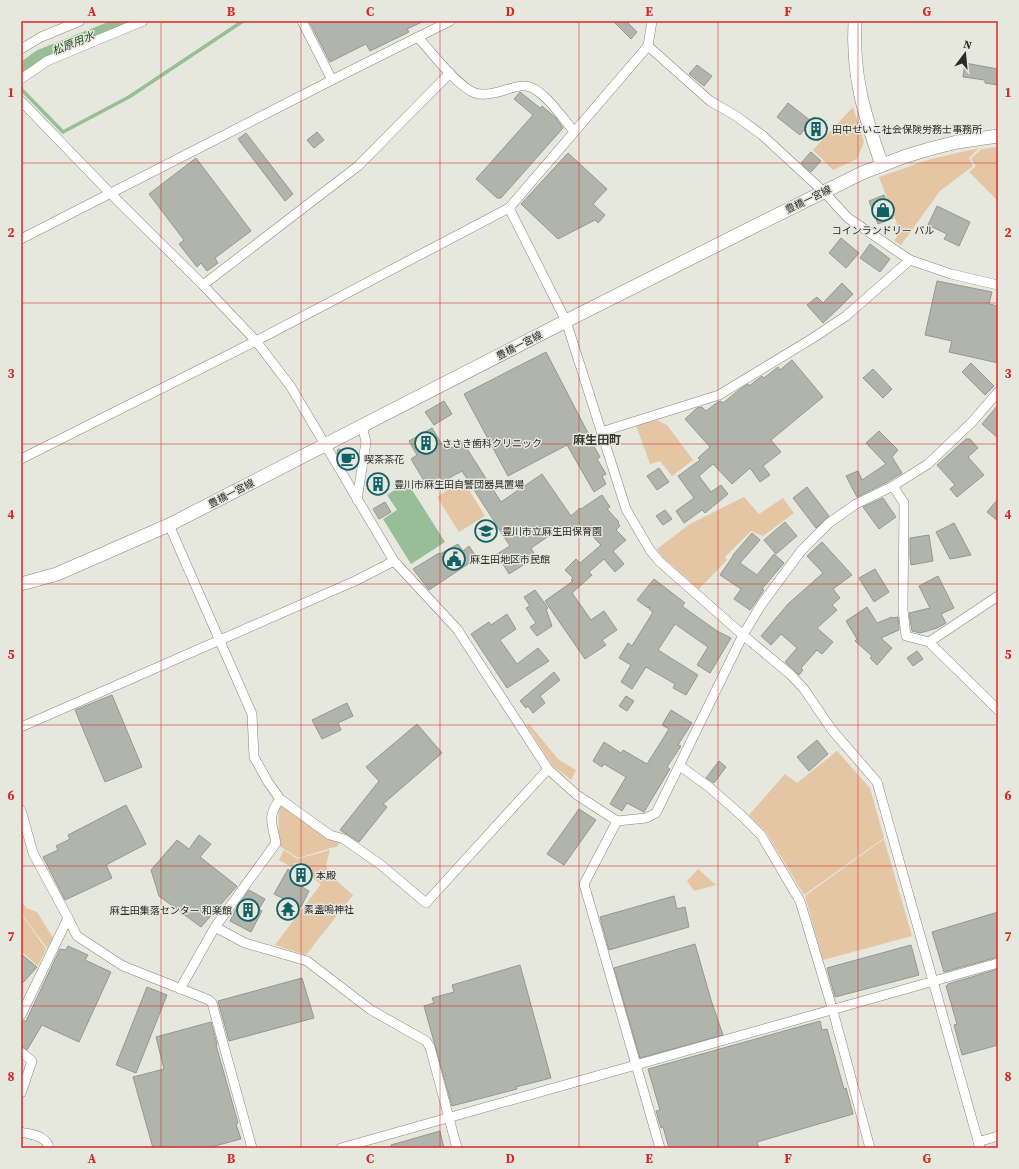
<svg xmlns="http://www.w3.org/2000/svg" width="1019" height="1169" viewBox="0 0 1019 1169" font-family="'Source Serif 4','Noto Sans JP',serif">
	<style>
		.green { fill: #e4c6a4 }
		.water { fill: #97be97 }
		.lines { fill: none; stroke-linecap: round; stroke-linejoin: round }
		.stream { stroke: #97be97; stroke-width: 3.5 }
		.canal { stroke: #97be97; stroke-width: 13 }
		.building { fill: #b0b4ab; stroke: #959890 }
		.street-casing { stroke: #86867d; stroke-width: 10 }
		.secondary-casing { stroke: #86867d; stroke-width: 14 }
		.street { stroke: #fff; stroke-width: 9 }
		.secondary { stroke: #fff; stroke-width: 13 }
		.grid { fill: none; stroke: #d62828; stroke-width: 1; stroke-opacity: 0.55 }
		.labels { text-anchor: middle; stroke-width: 3; stroke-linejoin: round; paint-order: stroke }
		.poi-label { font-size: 10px; fill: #292925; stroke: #e6e7dd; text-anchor: start }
		.street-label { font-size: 10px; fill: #292925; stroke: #e6e7dd }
		.water-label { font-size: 11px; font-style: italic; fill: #174d1b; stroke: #e6e7dd }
		.quarter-label { font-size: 12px; font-weight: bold; fill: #3c3c34; stroke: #e6e7dd }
		.neatline { fill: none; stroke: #d62828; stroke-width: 1.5 }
		.grid-label { font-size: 13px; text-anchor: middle; font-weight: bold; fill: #d62828 }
	</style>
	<rect width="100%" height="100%" fill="#e6e7dd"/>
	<g class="green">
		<polygon points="853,107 864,142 857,159 833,170 813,150"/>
		<polygon points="998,147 998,201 969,172 976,166 971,159 981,149"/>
		<polygon points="979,148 969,158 973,166 940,191 901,245 894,241 900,232 879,177 931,159"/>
		<polygon points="654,419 667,425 693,460 672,476 660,461 650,464 636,425"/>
		<polygon points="463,480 485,516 459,532 437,497"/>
		<polygon points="744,497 759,514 783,498 794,513 763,536 751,531 725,557 727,560 699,589 664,558 657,549 690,524"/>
		<polygon points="529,724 558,759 576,770 571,780 552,765 527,726"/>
		<polygon points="837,751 870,788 884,838 804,895 766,832 749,815 785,774 797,783"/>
		<polygon points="281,804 328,839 339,842 338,846 298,858 278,845 279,807"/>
		<polygon points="884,839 912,936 823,960 805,896"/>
		<polygon points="284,850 297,859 330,850 326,865 329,874 353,895 306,955 275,945 321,884 310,876 311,872 310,869 299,863 295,863 292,867 279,860"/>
		<polygon points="698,869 716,885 694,891 687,881"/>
		<polygon points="21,900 26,908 37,912 53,938 47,948 21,913"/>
		<polygon points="21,914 46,949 38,966 21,951"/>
	</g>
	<polygon class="water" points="407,482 445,542 411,564 383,519 397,510 387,495"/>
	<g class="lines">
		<polyline class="stream" points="21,89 63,132 129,97 243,21"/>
		<polyline class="canal" points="21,70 40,56 128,21"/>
	</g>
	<g class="building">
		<polygon points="309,21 424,21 407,29 409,32 370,51 366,44 330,62"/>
		<polygon points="613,21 626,21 637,32 631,39"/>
		<polygon points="965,63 998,69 998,85 985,83 985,80 963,77"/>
		<polygon points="697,65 712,76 704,86 689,74"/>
		<polygon points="520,92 540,108 542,106 556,118 563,128 501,198 497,198 476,179 533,115 514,99"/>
		<polygon points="788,103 811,121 814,117 828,128 818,141 804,130 800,135 777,117"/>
		<polygon points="317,132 324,140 314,148 307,140"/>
		<polygon points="246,133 293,194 285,201 238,139"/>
		<polygon points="811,152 821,161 811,172 801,163"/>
		<polygon points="568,153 607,189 593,204 605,215 598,223 595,220 558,239 521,204"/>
		<polygon points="196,158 251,231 215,258 218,263 207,271 201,263 197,267 179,244 184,240 149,194"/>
		<polygon points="884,195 893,218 878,224 869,201"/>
		<polygon points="937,206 970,222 959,246 944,239 947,234 928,225"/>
		<polygon points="841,238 859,253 846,268 829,253"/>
		<polygon points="870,244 890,259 880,272 860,258"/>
		<polygon points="937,281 992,292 989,304 998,306 998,363 949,352 952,341 925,335"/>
		<polygon points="842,283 853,294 840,307 823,323 807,305 817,297 823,303"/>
		<polygon points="546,352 588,433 587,434 600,457 597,459 606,474 602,476 606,484 594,492 567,445 508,476 464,394"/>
		<polygon points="792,360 823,397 771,440 781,452 763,466 770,475 760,482 750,468 732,484 713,464 699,476 711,492 721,485 728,494 705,513 702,510 684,523 676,511 694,498 678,476 700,460 698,458 710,447 685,419 697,408 702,407 706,411 718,402 721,401 723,403 739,390 748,384 749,386 762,376 764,378 778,367 780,370"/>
		<polygon points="971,363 994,386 985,395 962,372"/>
		<polygon points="873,369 892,389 883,398 863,378"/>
		<polygon points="444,401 452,414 434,425 425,412"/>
		<polygon points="998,405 998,438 982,424"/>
		<polygon points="432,428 446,451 462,441 501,502 542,474 571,516 580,508 581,509 602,495 610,507 607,509 619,522 618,523 620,526 616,530 626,540 613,551 624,564 615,572 604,559 589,572 592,575 572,593 591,620 604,611 617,630 602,640 606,645 585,659 545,601 573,581 571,580 573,578 565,570 576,559 580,563 601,545 585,528 575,536 565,525 531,548 536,557 509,574 497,554 510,546 462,471 429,489 411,459 417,455 409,441"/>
		<polygon points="879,431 898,450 892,457 902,473 887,482 857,497 846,476 858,471 862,480 886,464 866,443"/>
		<polygon points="966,439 970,439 978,448 968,457 984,475 957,497 950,489 955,485 937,465"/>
		<polygon points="338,449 357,453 354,469 345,467 337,453"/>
		<polygon points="659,468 669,482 657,490 647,476"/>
		<polygon points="381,475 388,486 376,493 369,482"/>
		<polygon points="807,487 829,516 816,528 793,498"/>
		<polygon points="883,498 896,517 879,529 863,507"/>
		<polygon points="998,499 998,521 987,512"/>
		<polygon points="385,502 391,512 379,519 373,509"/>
		<polygon points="665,510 672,519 663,525 656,516"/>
		<polygon points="785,522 797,536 776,554 764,540"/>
		<polygon points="954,523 971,555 950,559 936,532"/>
		<polygon points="752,533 760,540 740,563 757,575 774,554 784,563 762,589 764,590 750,610 734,599 741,589 720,575 733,556 733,555"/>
		<polygon points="929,535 933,561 911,565 910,556 910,538"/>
		<polygon points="822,542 852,575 833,589 840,598 832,605 837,610 817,628 833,642 822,654 817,650 801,668 803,670 799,675 785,662 797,648 781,634 771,645 761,636 788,604 823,573 807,556"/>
		<polygon points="458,544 463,551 469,546 477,558 429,590 413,569 439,553 440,554"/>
		<polygon points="875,569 889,592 874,602 859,578"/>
		<polygon points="938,576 954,608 941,614 946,623 937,628 920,633 912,631 909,613 930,608 919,586"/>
		<polygon points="654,579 685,603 682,606 717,631 731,638 710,673 697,665 708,647 675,624 658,650 698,675 686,695 673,688 675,684 646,667 632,689 621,682 631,665 619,658 628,643 632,646 653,612 649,609 650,606 648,608 637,600"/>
		<polygon points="535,590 548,608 546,609 552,626 537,636 530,627 536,623 526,608 530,606 524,597"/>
		<polygon points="867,607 877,623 892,617 893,618 898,617 899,630 881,638 892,648 877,665 870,658 872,656 855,641 857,639 846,621"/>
		<polygon points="507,614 516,629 500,640 517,664 538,648 549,661 507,688 471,634 489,622 491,625"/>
		<polygon points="917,651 923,659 913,666 907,658"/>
		<polygon points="554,672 560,680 540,696 545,703 533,713 528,706 526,708 520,701"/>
		<polygon points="112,695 142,767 105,782 75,710"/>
		<polygon points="626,696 634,701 627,711 619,706"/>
		<polygon points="347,703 353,716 338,723 341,730 322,739 312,720"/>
		<polygon points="671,710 692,723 678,745 681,746 667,767 670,769 644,812 627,803 622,811 610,804 626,777 604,764 602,767 593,761 604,742 621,753 623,750 647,764 669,729 662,725"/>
		<polygon points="417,724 442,753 383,804 387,807 359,842 340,830 379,781 366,767"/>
		<polygon points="817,740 828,754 809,771 797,757"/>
		<polygon points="719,761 726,767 714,783 706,778"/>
		<polygon points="126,805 146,844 106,865 112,878 65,900 43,857 58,850 56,846 70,839 68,835"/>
		<polygon points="579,809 596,820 564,865 547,854"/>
		<polygon points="199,835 211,844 200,857 237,886 201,927 159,896 151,870 177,840 189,849"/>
		<polygon points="298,865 310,871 302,887 309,891 301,907 274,894 288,869 294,873"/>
		<polygon points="249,890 265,899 259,909 262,911 251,932 230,921 237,907"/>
		<polygon points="674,896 677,909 685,907 689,927 609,950 600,917"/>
		<polygon points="998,912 998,957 944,972 932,932"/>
		<polygon points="695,944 711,1000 723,1035 640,1058 614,968"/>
		<polygon points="911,945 919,975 835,997 827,968"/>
		<polygon points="68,946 88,955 85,960 111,972 79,1042 42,1025 27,1050 21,1046 21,1021 26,1021 60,949 66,950"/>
		<polygon points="21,954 37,967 21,985"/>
		<polygon points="520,965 551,1078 516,1087 517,1089 452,1106 424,1006 434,1003 432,998 454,992 452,985"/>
		<polygon points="998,969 998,1045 962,1055 954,1025 957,1024 946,986 948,985 948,984"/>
		<polygon points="302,978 314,1018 229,1041 218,1001"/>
		<polygon points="147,987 167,995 136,1073 116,1065"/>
		<polygon points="820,1021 822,1030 827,1029 844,1089 846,1088 853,1114 757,1142 759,1148 669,1148 663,1127 661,1128 656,1111 660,1110 648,1069"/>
		<polygon points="211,1022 217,1044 216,1045 238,1123 236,1124 241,1139 207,1148 153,1148 133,1077 164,1069 156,1037"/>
		<polygon points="440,1131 444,1148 391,1148 391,1145"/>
	</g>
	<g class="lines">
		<g class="street-casing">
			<g id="street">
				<polyline points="302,21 332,80"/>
				<path d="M418 37C430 51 458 87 475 93 483 96 493 93 502 91 509 89 519 85 526 86 543 88 563 119 574 131"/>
				<polyline points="648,46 710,101 736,116 762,135 824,192 848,218 910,260 951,274 998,285"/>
				<polyline points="21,49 41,37 80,21"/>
				<polyline points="21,79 47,61 143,21"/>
				<polyline points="21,101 111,194 203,285 256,341 291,387 394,561 457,629 548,769 577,795 617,821 646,818 656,813 743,635 761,605 801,551 829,523 856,504 893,486 928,464 972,422 998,392"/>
				<polyline points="509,208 566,321 626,509 650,550 660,562 743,635 791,675 804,689 832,730 877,782 980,1148"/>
				<polyline points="21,239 332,80 450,21"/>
				<polyline points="203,285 358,166 450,73"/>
				<polyline points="601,432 719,395 813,338 846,316 910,260"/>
				<polyline points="21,459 256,341 509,208 648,46 652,21"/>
				<polyline points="893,486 904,503 903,610 906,636 929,642 998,710"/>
				<polyline points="357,500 366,442 362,426"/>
				<polyline points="169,525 252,714 254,757 268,782 280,799 330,835 344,839 381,865 426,903 548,769"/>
				<polyline points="929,642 998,596"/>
				<polyline points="21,727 355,581 394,561"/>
				<polyline points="680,766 709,787 741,815 761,835 800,901 833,1011 870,1148"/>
				<polyline points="21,810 33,853 68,918 77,936 123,966 209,1000 212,1003 252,1148"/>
				<polyline points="617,821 584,884 660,1148"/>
				<polyline points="215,927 245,943 307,961 371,1010 426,1041 430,1047 457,1148"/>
				<path d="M180 989 215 927 276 843C272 823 267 816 280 799"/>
				<polyline points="21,1015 68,918"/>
				<polyline points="21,1052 32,1061 21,1093"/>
				<path d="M21 1132C32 1135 46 1135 49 1148"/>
				<polyline points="978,1142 998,1136"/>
				<path d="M341 1148C560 1087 779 1026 998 963"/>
			</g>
		</g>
		<g class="secondary-casing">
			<g id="secondary">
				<path d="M855 21C852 76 864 114 882 165"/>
				<polyline points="21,584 57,574 169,525 566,321 757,225 862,173 906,156 933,148 957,142 998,136"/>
			</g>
		</g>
		<use href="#street" class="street"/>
		<use href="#secondary" class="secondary"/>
	</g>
	<path class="grid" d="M161 21V1148M301 21V1148M440 21V1148M579 21V1148M718 21V1148M858 21V1148M21 163H998M21 303H998M21 444H998M21 584H998M21 725H998M21 866H998M21 1006H998"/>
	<defs>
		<g id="building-ring" transform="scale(1.15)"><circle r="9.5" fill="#e6e7dd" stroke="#106166" stroke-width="1.5"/><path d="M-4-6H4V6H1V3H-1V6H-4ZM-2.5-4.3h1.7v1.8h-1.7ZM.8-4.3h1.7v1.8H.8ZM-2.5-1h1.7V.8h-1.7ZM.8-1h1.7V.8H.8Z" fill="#106166"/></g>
		<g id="shop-ring" transform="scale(1.15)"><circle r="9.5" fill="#e6e7dd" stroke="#106166" stroke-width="1.5"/><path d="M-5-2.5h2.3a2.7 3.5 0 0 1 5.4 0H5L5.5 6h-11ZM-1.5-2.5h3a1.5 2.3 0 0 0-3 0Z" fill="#106166"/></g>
		<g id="cafe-ring" transform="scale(1.15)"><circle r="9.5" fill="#e6e7dd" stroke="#106166" stroke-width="1.5"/><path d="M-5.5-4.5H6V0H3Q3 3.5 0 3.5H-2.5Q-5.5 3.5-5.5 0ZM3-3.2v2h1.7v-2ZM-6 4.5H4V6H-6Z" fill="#106166"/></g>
		<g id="school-ring" transform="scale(1.15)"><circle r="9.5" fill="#e6e7dd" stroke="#106166" stroke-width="1.5"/><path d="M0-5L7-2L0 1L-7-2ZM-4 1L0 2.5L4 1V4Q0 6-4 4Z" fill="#106166"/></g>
		<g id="civic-ring" transform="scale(1.15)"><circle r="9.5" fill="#e6e7dd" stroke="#106166" stroke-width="1.5"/><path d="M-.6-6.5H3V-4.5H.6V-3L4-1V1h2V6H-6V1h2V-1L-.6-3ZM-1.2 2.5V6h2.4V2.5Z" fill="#106166"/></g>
		<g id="temple-ring" transform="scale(1.15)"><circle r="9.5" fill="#e6e7dd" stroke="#106166" stroke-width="1.5"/><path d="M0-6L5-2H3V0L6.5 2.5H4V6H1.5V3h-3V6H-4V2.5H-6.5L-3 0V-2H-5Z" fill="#106166"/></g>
	</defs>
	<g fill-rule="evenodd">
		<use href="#building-ring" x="816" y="129"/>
		<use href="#shop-ring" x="883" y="210"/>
		<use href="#building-ring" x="426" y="443"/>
		<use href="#cafe-ring" x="348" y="459"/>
		<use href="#building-ring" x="378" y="484"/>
		<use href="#school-ring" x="486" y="531"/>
		<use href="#civic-ring" x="454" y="559"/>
		<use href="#building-ring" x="301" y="875"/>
		<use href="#temple-ring" x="288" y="909"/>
		<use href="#building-ring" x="248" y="910"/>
	</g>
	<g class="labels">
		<g class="poi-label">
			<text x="832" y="133">田中せいこ社会保険労務士事務所</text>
			<text x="883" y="234" text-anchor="middle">コインランドリー パル</text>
			<text x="442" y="447">ささき歯科クリニック</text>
			<text x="364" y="463">喫茶茶花</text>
			<text x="394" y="488">豊川市麻生田自警団器具置場</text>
			<text x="502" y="535">豊川市立麻生田保育園</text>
			<text x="470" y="563">麻生田地区市民館</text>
			<text x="316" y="879">本殿</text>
			<text x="304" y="913">素盞嗚神社</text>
			<text x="232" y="914" text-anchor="end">麻生田集落センター 和楽館</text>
		</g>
		<g class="street-label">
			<text transform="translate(808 199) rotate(-26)" y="4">豊橋一宮線</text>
			<text transform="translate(519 345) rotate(-27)" y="4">豊橋一宮線</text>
			<text transform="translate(231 493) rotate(-27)" y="4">豊橋一宮線</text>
		</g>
		<g class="water-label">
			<text transform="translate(73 43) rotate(-22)" y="4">松原用水</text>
		</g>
		<g class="quarter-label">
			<text x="597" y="444">麻生田町</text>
		</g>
	</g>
	<rect width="1019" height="1169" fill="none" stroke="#e6e7dd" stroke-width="44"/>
	<g transform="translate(965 54) rotate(16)" stroke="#e6e7dd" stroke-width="3" paint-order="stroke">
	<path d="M0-3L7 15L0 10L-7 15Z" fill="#292925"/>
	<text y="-6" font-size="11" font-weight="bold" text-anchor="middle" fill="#292925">N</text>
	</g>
	<rect x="22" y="22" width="975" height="1125" class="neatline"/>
	<g class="grid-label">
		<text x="92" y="16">A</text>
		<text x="231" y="16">B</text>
		<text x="370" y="16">C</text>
		<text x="510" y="16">D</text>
		<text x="649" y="16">E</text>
		<text x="788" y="16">F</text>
		<text x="927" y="16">G</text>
		<text x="11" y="97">1</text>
		<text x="1008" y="97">1</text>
		<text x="11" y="237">2</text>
		<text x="1008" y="237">2</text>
		<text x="11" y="378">3</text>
		<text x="1008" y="378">3</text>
		<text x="11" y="519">4</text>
		<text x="1008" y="519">4</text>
		<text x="11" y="659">5</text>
		<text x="1008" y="659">5</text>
		<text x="11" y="800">6</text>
		<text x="1008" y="800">6</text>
		<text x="11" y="941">7</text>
		<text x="1008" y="941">7</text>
		<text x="11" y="1081">8</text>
		<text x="1008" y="1081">8</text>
		<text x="92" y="1163">A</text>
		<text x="231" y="1163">B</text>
		<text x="370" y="1163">C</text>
		<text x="510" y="1163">D</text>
		<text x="649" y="1163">E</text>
		<text x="788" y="1163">F</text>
		<text x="927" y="1163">G</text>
	</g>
</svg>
